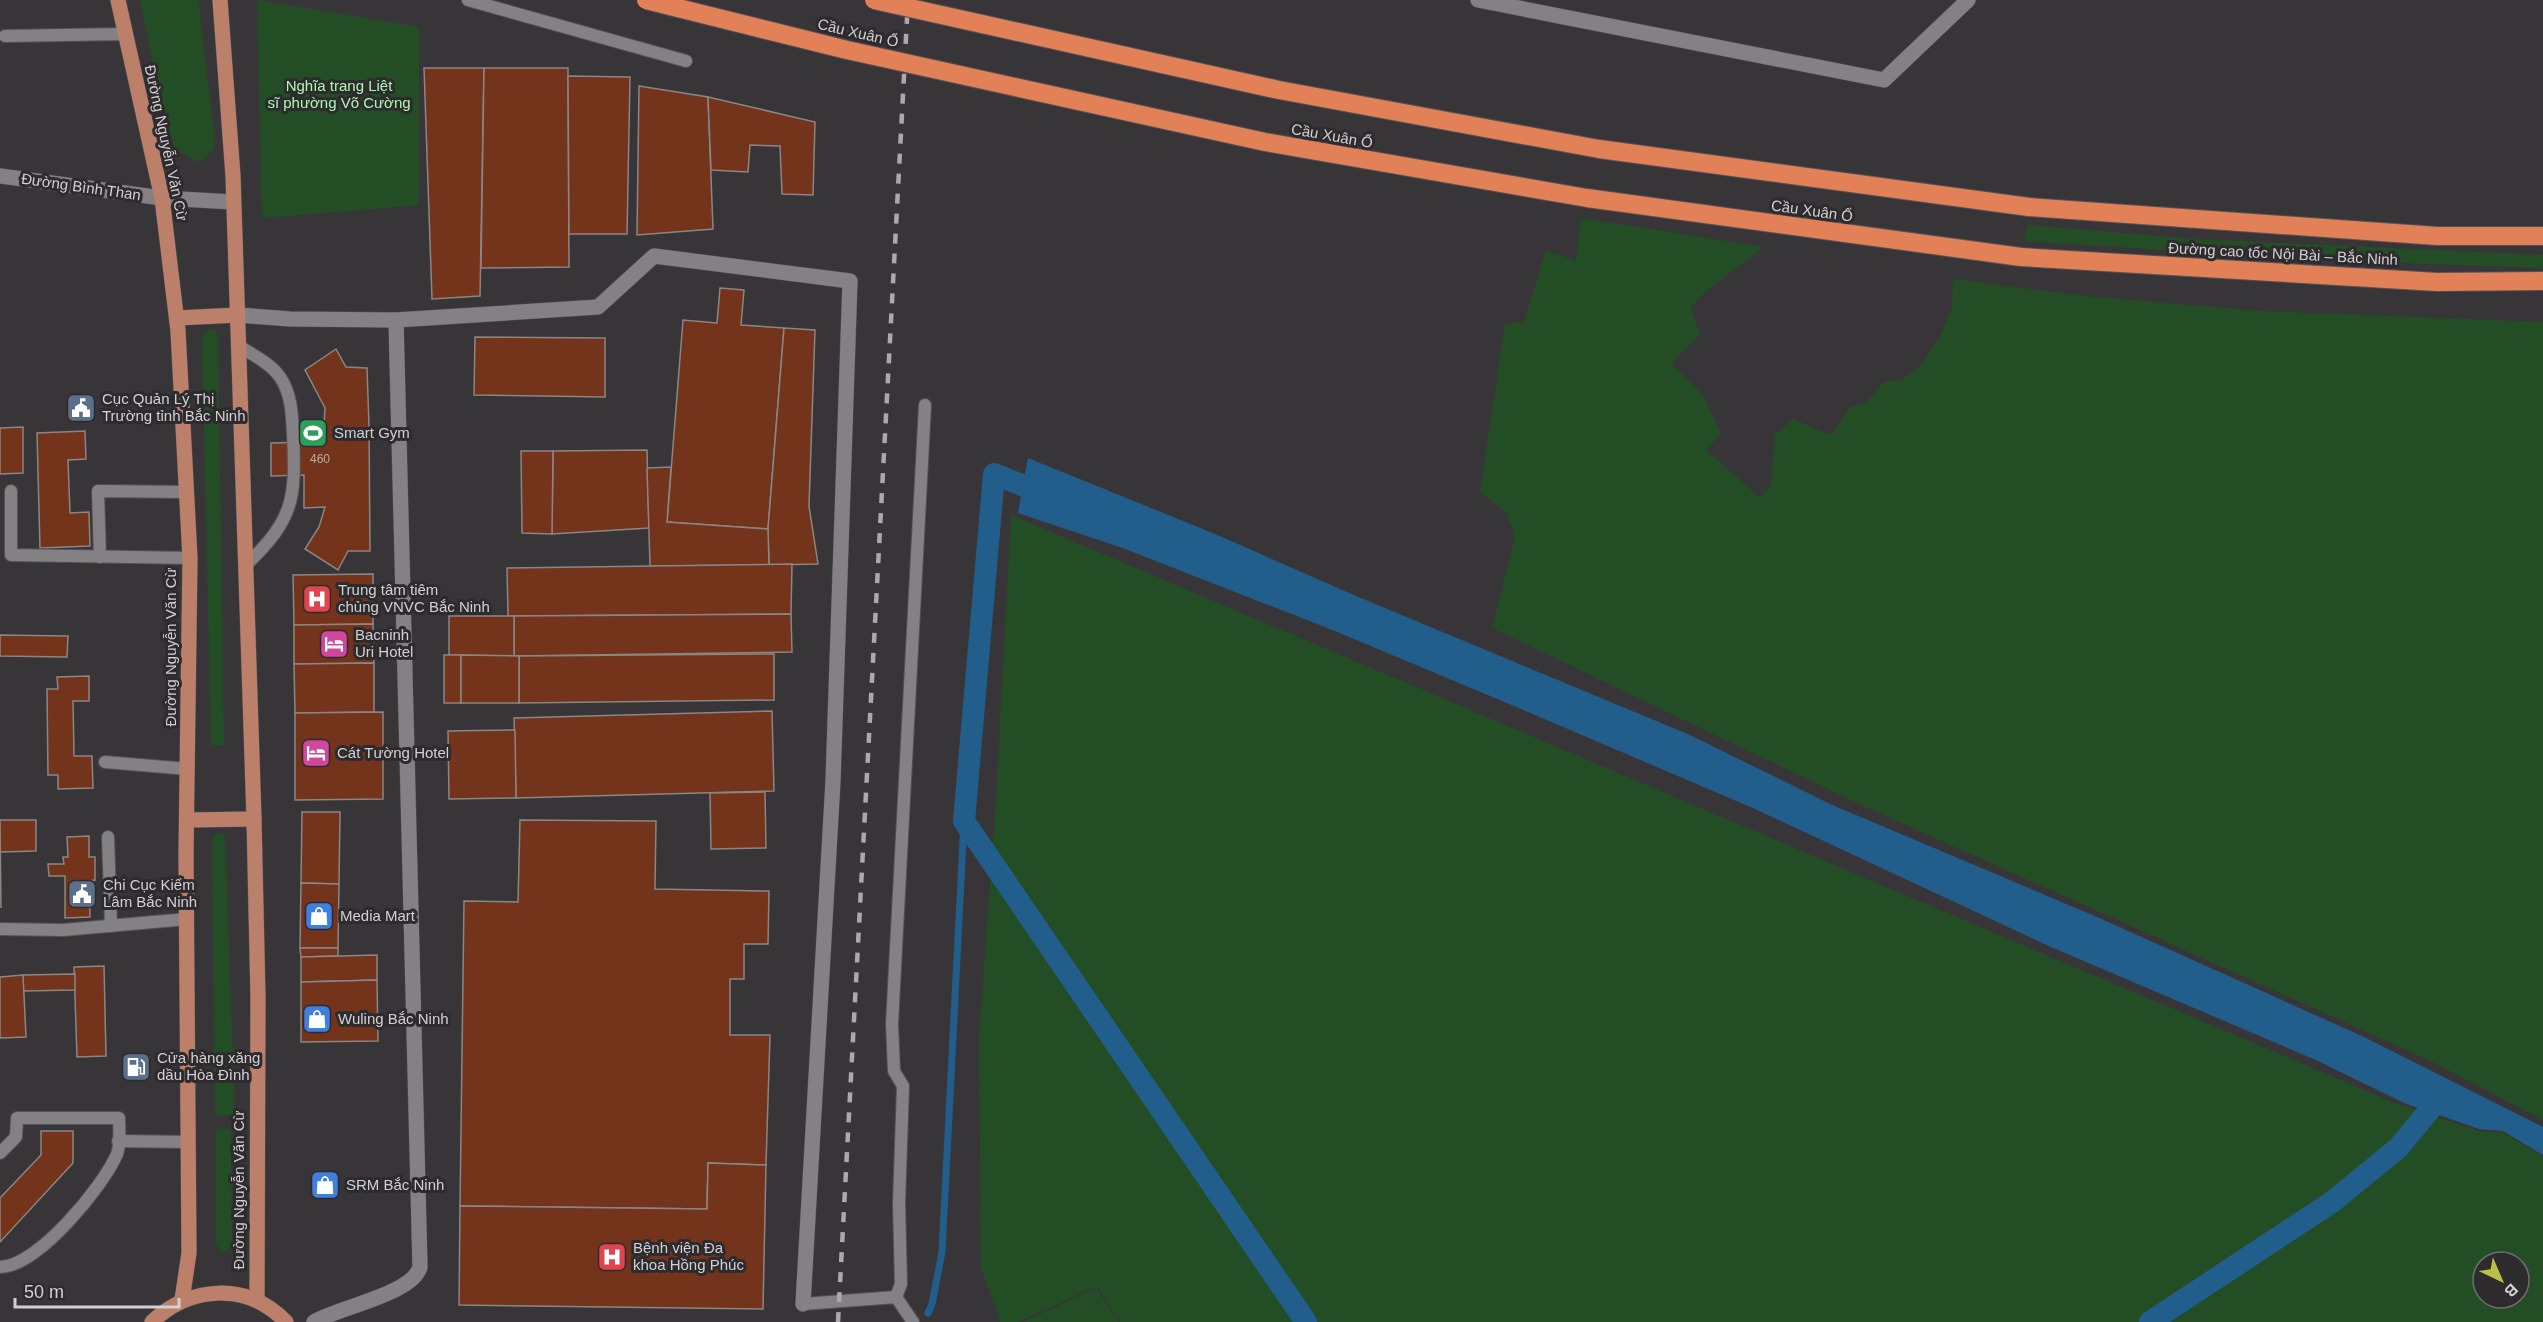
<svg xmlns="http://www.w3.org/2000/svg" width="2543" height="1322" viewBox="0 0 2543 1322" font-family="Helvetica,sans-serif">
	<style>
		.green { fill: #234e25; fill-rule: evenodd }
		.water { fill: #225e8c }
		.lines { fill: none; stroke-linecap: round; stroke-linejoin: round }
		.stream { stroke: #225e8c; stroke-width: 7 }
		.canal { stroke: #225e8c; stroke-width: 22 }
		.building { fill: #73341b; stroke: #8b8685; stroke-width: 1.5 }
		.service-casing { stroke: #555255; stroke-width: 14 }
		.minor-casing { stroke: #555255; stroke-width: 16 }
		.tertiary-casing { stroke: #555255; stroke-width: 16 }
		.primary-casing { stroke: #555255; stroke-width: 16 }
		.motorway-casing { stroke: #555255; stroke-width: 20 }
		.service { stroke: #848185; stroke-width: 12 }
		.minor { stroke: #848185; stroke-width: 15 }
		.tertiary { stroke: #848185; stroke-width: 15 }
		.primary { stroke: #bc806a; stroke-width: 15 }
		.motorway { stroke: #e28058; stroke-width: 18 }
		.rail { stroke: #aba9ab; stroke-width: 4.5; stroke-dasharray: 10 10; stroke-linecap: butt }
		.motorway-bridge-casing { stroke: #555255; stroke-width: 20; stroke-linecap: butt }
		.motorway-bridge { stroke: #e28058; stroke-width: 18 }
		.labels { text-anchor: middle; stroke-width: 6; stroke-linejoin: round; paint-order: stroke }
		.number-label { font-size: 12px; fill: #baa9a4 }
		.street-label { font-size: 15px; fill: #d2d0d2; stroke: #2d2b2e }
		.park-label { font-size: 15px; fill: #acf8ae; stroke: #2d2b2e }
		.poi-label { font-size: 15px; fill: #d2d0d2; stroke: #2d2b2e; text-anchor: start }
	</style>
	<rect width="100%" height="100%" fill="#383538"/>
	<g class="green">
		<polygon points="140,0 198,0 215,139 214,148 202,161 195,161 175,148 163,108"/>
		<polygon points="257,0 419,27 419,205 262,218"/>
		<polygon points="1581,218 1764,247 1705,292 1690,308 1700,334 1671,363 1703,395 1721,433 1706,450 1760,498 1771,485 1775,435 1793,419 1831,435 1850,407 1866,403 1883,382 1901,380 1921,365 1940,336 1952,307 1953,279 2085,296 2259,311 2543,322 2543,1120 2427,1059 1857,803 1492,628 1515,537 1506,512 1480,492 1505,324 1524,322 1546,250 1576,261"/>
		<polygon points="2027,225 2194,239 2543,255 2543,268 2319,260 2025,241"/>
		<polygon points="212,329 217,333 218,338 224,745 211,745 202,338 205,332"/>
		<path d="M1011 515 2397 1104 2479 1131 2503 1133 2543 1156V1322H1120L1097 1286 1018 1322H1000L981 1267 979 1040 996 801ZM2483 1262H2519V1298H2483Z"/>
		<polygon points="218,833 225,836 225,843 235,1115 215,1116 212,848 214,834"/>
		<polygon points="216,1128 231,1130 232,1248 221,1253 216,1243"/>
		<polygon points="1096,1288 1119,1322 1023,1322"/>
	</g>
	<polygon class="water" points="1028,458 1215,534 1356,596 1690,735 1830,804 2097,917 2364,1037 2543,1127 2543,1155 2503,1131 2479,1129 2404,1103 2316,1060 2051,947 1755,809 1521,709 1335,631 1120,547 1018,513"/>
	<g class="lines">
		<polyline class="stream" points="928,1313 932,1304 942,1252 964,821"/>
		<g class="canal">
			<polyline points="1052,497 994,474 964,821 1306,1322"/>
			<polyline points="2150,1322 2332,1202 2398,1148 2442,1095 2449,1098"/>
		</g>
	</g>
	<g class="building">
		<polygon points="424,68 484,68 480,296 432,299"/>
		<polygon points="484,68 568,68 569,267 481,268"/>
		<polygon points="568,76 630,77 627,234 569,234"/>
		<polygon points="639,86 708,97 713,229 637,235"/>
		<polygon points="708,97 815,122 813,195 782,194 780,146 750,145 748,172 711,170"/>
		<polygon points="720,288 744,290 741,325 784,328 768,529 667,522 683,320 717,323"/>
		<polygon points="784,328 815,330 809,506 818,564 769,565 768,529"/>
		<polygon points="475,337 605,338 605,397 474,395"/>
		<polygon points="336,349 346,367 367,368 369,426 370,551 348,551 338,570 305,549 319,527 325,507 304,508 304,475 271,476 271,443 305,442 305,427 324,426 325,408 305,370"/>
		<polygon points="23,427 23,473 0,474 0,428"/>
		<polygon points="85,431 86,459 68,460 70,513 89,512 90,546 40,548 37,433"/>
		<polygon points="647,450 649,528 552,534 553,451"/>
		<polygon points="521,451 553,451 552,534 522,533"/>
		<polygon points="671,467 667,522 768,529 769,565 650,566 647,468"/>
		<polygon points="792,564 791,614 508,616 507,568"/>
		<polygon points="373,574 373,624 294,625 293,575"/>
		<polygon points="791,614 792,652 514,656 514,616"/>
		<polygon points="449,616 514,616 514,656 449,655"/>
		<polygon points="373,624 374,663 294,664 294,625"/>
		<polygon points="0,635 68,636 67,657 0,656"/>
		<polygon points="774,654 774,700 519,703 519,656"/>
		<rect x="444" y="655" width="17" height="48"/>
		<polygon points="461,655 519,656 519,703 461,703"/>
		<polygon points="374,663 374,712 295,713 294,664"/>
		<polygon points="89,676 89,701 73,701 74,756 92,756 93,788 58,789 58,775 48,775 47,689 58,689 57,677"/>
		<polygon points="772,711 774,791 516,798 514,718"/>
		<polygon points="383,712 383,799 295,800 295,713"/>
		<polygon points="515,730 516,798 449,799 448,731"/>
		<polygon points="765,792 766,848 711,849 710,793"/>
		<polygon points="302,812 340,812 339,884 301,883"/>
		<polygon points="0,820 36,820 36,851 0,852 1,908"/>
		<polygon points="520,820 656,821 655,889 769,891 768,944 744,944 744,979 730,979 730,1035 770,1035 766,1165 708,1163 707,1209 460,1206 464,901 518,902"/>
		<polygon points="89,836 89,857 95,857 95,880 89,881 90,917 65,918 65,876 49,876 48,864 64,864 63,857 68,857 67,837"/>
		<polygon points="301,883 339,884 338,948 300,948"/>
		<polygon points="300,948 338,948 338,956 301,957"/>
		<polygon points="377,955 377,980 301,982 301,957"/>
		<polygon points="104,966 106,1056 77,1057 74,967"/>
		<polygon points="75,974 75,990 23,991 23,975"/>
		<polygon points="23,975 26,1037 0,1038 0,977"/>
		<polygon points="377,980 378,1041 301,1042 301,982"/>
		<polygon points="41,1131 73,1131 73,1163 0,1242 0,1198 41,1155"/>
		<polygon points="708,1163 766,1165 763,1309 459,1305 460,1206 707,1209"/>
	</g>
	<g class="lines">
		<g class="service-casing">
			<g id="service">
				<polyline points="468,0 686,61"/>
				<polyline points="5,36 125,34"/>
				<path d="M239 346C253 355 270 363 280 377 292 395 292 415 293 435 296 498 294 519 247 564"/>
				<polyline points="11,491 11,555 190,558"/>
				<polyline points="100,557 98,491 187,492"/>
				<polyline points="105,762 188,769"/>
				<polyline points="108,837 111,926"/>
				<polyline points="0,929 63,930 187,919"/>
				<polyline points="118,1141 189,1142"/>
				<path d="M0 1153 16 1137 17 1118H119C119 1129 121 1144 117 1154 103 1187 37 1267 0 1267"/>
				<polyline points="896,1297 901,1284 899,1203 903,1086 894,1071 892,1024 925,405"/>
				<polyline points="803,1304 896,1297 913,1322"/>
			</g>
		</g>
		<g class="minor-casing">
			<g id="minor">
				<polyline points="1478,0 1884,80 1968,0"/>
				<polyline points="238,315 290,319 396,320 598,307 654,256 850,281 833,781 803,1304"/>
				<path d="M314 1322C339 1307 413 1294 420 1267L396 320"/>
			</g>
		</g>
		<g class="tertiary-casing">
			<polyline id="tertiary" points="0,176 162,198 233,202"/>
		</g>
		<g class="primary-casing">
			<g id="primary">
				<polyline points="118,0 162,198 178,331 190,558 186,854 189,1253 182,1300"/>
				<polyline points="220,0 233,176 254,819 258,997 257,1300"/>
				<polyline points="177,318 238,315"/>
				<polyline points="187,820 254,819"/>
				<path d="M152 1322C191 1285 248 1282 286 1322"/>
			</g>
		</g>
		<g class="motorway-casing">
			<g id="motorway">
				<polyline points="2029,207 2437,236 2543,236"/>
				<polyline points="2021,257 2437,282 2543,281"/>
			</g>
		</g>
		<use href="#service" class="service"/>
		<use href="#minor" class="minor"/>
		<use href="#tertiary" class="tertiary"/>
		<use href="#primary" class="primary"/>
		<use href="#motorway" class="motorway"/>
		<polyline class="rail" points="838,1322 908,0"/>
		<g class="motorway-bridge-casing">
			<g id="motorway-bridge">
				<polyline points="646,0 847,50 1265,142 1587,198 2021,257"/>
				<polyline points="874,0 1279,90 1599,149 2029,207"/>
			</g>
		</g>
		<use href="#motorway-bridge" class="motorway-bridge"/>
	</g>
	<defs>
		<g id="civic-square" transform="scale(1.5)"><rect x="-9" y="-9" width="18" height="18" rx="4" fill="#5c6f8a" stroke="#2d2b2e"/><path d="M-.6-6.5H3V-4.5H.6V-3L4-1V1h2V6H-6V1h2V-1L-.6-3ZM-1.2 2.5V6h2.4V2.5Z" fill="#fff"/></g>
		<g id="stadium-square" transform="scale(1.5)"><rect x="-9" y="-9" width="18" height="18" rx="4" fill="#2e9e5b" stroke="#2d2b2e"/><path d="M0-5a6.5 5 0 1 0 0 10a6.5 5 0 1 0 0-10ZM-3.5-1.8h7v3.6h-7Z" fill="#fff"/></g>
		<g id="hospital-square" transform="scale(1.5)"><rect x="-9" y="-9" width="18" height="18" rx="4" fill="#e0444e" stroke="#2d2b2e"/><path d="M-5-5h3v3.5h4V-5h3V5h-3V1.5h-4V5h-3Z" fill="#fff"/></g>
		<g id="hotel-square" transform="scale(1.5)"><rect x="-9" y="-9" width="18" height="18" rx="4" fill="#d1479c" stroke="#2d2b2e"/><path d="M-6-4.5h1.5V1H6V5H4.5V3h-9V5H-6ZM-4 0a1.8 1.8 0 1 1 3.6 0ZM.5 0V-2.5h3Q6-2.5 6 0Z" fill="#fff"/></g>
		<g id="shop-square" transform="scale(1.5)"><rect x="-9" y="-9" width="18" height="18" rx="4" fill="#3f7fe0" stroke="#2d2b2e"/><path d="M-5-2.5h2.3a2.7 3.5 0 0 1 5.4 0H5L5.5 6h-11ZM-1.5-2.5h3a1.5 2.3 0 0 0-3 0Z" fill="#fff"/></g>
		<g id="fuel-square" transform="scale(1.5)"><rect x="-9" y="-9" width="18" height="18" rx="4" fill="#5c6f8a" stroke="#2d2b2e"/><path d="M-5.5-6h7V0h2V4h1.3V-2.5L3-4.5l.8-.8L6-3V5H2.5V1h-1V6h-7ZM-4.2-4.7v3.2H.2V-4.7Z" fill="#fff"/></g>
	</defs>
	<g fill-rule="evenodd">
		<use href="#civic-square" x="81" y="408"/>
		<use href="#stadium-square" x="313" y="433"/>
		<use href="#hospital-square" x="317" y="599"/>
		<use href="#hotel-square" x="334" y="644"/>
		<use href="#hotel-square" x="316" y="753"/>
		<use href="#civic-square" x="82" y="894"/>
		<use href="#shop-square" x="319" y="916"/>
		<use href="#shop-square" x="317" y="1019"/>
		<use href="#fuel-square" x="136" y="1067"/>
		<use href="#shop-square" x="325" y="1185"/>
		<use href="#hospital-square" x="612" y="1257"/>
	</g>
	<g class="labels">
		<g class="number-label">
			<text x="320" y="463">460</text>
		</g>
		<g class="street-label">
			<text transform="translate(858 33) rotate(13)" y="5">Cầu Xuân Ổ</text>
			<text transform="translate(1332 136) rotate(10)" y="5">Cầu Xuân Ổ</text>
			<text transform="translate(166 143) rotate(78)" y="5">Đường Nguyễn Văn Cừ</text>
			<text transform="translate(81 187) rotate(8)" y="5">Đường Bình Than</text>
			<text transform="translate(1812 211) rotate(8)" y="5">Cầu Xuân Ổ</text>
			<text transform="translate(2283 254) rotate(3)" y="5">Đường cao tốc Nội Bài – Bắc Ninh</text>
			<text transform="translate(171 647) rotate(-90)" y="5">Đường Nguyễn Văn Cừ</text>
			<text transform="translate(239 1190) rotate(-90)" y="5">Đường Nguyễn Văn Cừ</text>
		</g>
		<g class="park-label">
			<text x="339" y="91">Nghĩa trang Liệt<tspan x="339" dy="17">sĩ phường Võ Cường</tspan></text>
		</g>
		<g class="poi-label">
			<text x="102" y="404">Cục Quản Lý Thị<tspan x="102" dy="17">Trường tỉnh Bắc Ninh</tspan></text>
			<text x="334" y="438">Smart Gym</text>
			<text x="338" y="595">Trung tâm tiêm<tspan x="338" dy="17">chủng VNVC Bắc Ninh</tspan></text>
			<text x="355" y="640">Bacninh<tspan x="355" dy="17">Uri Hotel</tspan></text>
			<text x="337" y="758">Cát Tường Hotel</text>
			<text x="103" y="890">Chi Cục Kiểm<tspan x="103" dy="17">Lâm Bắc Ninh</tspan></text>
			<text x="340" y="921">Media Mart</text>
			<text x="338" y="1024">Wuling Bắc Ninh</text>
			<text x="157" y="1063">Cửa hàng xăng<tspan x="157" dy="17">dầu Hòa Đình</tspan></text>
			<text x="346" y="1190">SRM Bắc Ninh</text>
			<text x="633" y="1253">Bệnh viện Đa<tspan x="633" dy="17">khoa Hồng Phúc</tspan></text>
		</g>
	</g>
	<g transform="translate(2501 1280) rotate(136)"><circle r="28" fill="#2d2b2e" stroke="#6f6d70" stroke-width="1.5"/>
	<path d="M0-4.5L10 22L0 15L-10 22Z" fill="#b8c147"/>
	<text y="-9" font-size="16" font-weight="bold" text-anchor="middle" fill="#d2d0d2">B</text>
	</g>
	<path d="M15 1298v9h164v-9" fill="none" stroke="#d2d0d2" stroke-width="3"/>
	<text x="24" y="1298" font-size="18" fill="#d2d0d2" stroke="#2d2b2e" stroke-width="4.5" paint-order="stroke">50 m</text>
</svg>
